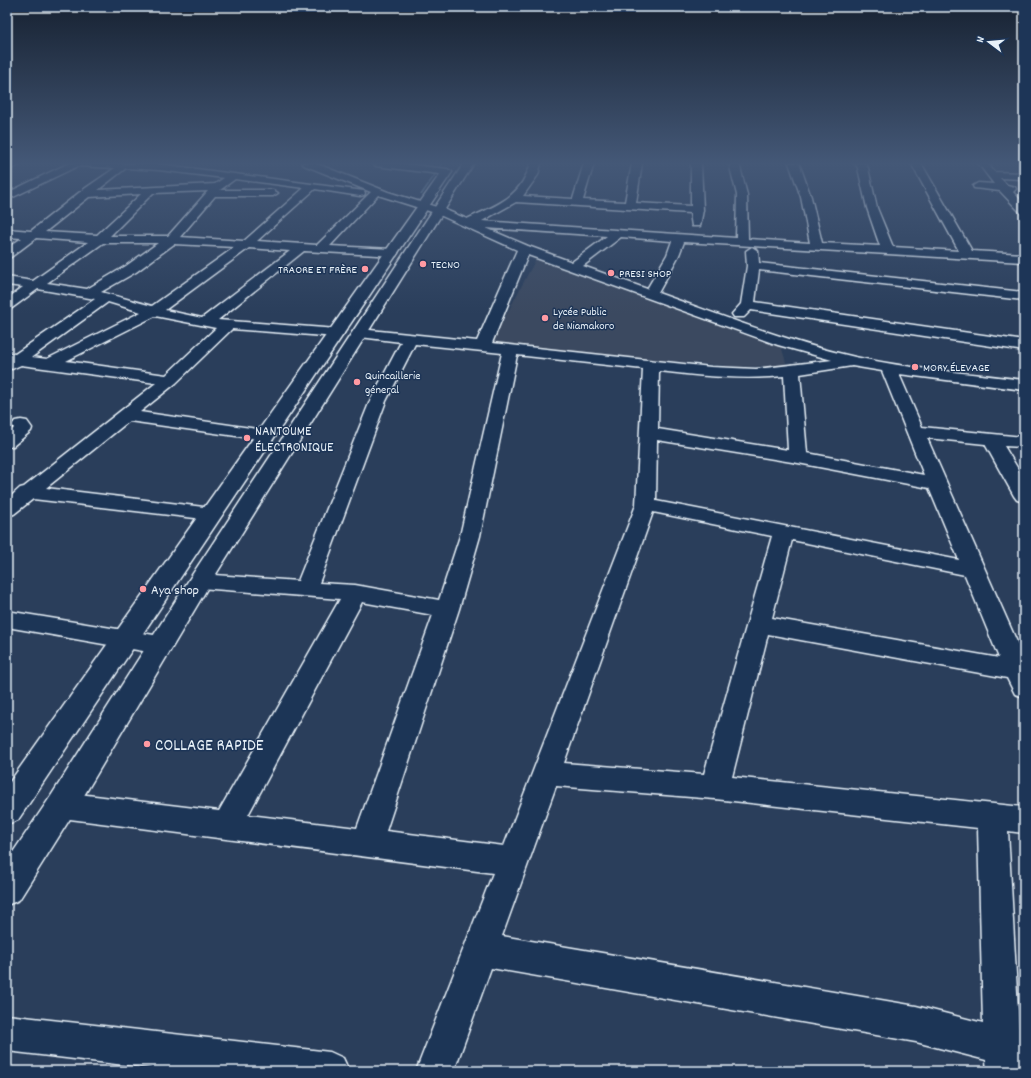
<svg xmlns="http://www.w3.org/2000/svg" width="1031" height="1078" viewBox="0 0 1031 1078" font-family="Dekko,sans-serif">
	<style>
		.built { fill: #3a4960 }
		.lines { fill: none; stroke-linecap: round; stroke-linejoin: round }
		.stream { fill: #84a0b5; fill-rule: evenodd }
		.minor-casing { stroke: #e8f1f8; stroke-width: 3 }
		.major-casing { stroke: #e8f1f8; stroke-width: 3 }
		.minor { fill: #1d3557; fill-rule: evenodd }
		.major { fill: #1d3557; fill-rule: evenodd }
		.poi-dot { fill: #ff9aa2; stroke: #1d3557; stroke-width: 1.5 }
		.labels { text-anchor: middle; stroke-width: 3; stroke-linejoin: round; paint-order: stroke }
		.far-poi-label { font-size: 12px; fill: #e8f1f8; stroke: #1d3557; text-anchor: start }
		.poi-label { font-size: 14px; fill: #e8f1f8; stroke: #1d3557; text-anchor: start }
		.near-poi-label { font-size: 17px; fill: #e8f1f8; stroke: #1d3557; text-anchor: start }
	</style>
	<rect width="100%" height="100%" fill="#2a3e5b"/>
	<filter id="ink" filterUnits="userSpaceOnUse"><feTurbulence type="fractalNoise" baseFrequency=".025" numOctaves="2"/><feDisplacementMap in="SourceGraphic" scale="8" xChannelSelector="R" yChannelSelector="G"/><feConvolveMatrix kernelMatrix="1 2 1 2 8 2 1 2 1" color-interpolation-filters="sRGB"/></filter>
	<g filter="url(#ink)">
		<polygon class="built" points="537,257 780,342 787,366 739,367 490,345"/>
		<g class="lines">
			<polygon class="stream" points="442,163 444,163 422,195 420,195"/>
			<g class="minor-casing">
				<g id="minor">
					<polygon points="11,163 23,163 7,171 7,164"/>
					<path d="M69 163 159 164 364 191 365 193 364 195 360 196 315 189 257 241 317 245 371 192 304 165 302 163H315L388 192 443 209 467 219C499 204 520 198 531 163H541L538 175 523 196 573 199 584 163H594L583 200 625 202 632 163H642L636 203 691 206V163H701L703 210 700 226H692L690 213 516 202 482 221 736 238 737 195 729 163H739L747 195 748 239 810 243 801 197 789 163H799L811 197 822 243 880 246 867 208 858 168 855 163H865L868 168 877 208 893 247 959 251 911 163H921L972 251 1024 254V262L684 242 679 255 658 293C723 316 788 342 855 357 910 369 968 373 1024 380V390L899 374 922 427 1024 437V447L1004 446 1024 479V502L1017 500 1014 496 985 444 927 438 1024 658V697L1015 694 1007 678 768 634 732 777 1024 807V833L1008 831 1020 1046 1024 1071H987L986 1060 916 1042 491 968 454 1071H416L493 873 62 818 52 814 47 805 52 796 62 792 219 811 340 599 200 588 192 586 189 581 192 576 200 574 298 581 370 401 401 342 360 337 355 336 353 333 355 330 360 329 477 341 517 250 435 213 378 195 330 246 392 249 396 250 398 253 396 256 304 251 218 320 337 329 342 330 344 333 342 336 337 337 232 329 176 383 140 412 265 430 271 431 274 435 271 439 265 440 129 421 46 488 212 508 219 510 222 514 219 518 212 520 33 499 14 514 7 516V500L20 488 24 487 156 383 21 365 12 369 7 367V353L15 354 95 299 38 289 12 308 7 309V299L23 287 7 285V277L33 281 88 242 36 238 11 257 7 258V248L22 238 7 237V229L31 231 80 192 115 168 78 166 7 200V193ZM126 168 159 170 224 178 215 184 98 190ZM235 179 304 188 244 241 180 237 215 196H273L278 193 273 190H220ZM208 191 168 236H110L153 193ZM141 194 97 235 45 232 89 197ZM486 228 607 236 572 262 528 246ZM621 237 672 241 667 255 647 289 583 266ZM103 243H158L126 266 87 289 47 283ZM174 244 235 247 152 306 101 292 136 272ZM249 248 290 251 202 318 165 310ZM528 255 778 345 832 360 756 369 711 367 492 343ZM108 302 141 312 47 359 32 357ZM155 316 216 328 166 375 66 361ZM415 344 502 353 460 536 439 600 355 585 319 583 386 401ZM517 355 643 369 636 505 504 846 386 831 459 609 480 536ZM852 366 882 371 924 475 807 453 800 374ZM659 371C701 376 742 380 784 376L788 450 658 429ZM657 440 798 463 929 488 959 560 656 501ZM653 512 772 536 704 774 564 763ZM792 540 965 575 999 658 772 618ZM362 602 433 615 357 828 248 815ZM556 786 715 799 978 828 983 1023 916 1006 502 936Z"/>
					<polygon points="371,163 397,163 447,169 452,172 447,175 376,166"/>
					<polygon points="978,163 988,163 994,172 1024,173 1024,179 1000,178 1007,185 1015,187 1016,189 1013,192 1024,204 1024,213 1020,212 1000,191 974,188 973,186 978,183 994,184"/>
					<polygon points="752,247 758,251 759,263 1024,292 1024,300 759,270 755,302 1024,341 1024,351 751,310 744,317 734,317 732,314 741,304 747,266 746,251"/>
					<polygon points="21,420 27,421 32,428 31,431 13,446 7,447 7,434 14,428 12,425 15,421"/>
					<polygon points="7,611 160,636 169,639 172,645 169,651 160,654 7,627"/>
					<polygon points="7,1015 330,1052 343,1058 349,1071 175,1071 7,1051"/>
				</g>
			</g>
			<g class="major-casing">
				<g id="major">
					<polygon points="464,163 474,163 211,582 73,814 19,900 7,905 7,861 51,796 192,575"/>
					<polygon points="447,169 452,172 18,820 7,824 7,786 443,170"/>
				</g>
			</g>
			<use href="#minor" class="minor"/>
			<use href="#major" class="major"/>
		</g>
	</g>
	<linearGradient id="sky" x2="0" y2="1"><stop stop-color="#172232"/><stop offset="0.52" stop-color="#445877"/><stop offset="1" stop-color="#445877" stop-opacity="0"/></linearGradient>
	<rect width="1031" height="314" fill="url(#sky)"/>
	<g class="poi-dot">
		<circle cx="423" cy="264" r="4"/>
		<circle cx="365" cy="269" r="4"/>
		<circle cx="611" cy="273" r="4"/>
		<circle cx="545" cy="318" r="4"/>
		<circle cx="915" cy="367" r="4"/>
		<circle cx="357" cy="382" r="4"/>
		<circle cx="247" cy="438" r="4"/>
		<circle cx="143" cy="589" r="4"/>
		<circle cx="147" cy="744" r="4"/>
	</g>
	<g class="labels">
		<g class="far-poi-label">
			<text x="431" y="268">TECNO</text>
			<text x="357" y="273" text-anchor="end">TRAORE ET FRÈRE</text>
			<text x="619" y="277">PRESI SHOP</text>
			<text x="553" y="315">Lycée Public<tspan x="553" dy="14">de Niamakoro</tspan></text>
			<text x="923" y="371">MORY ÉLEVAGE</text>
			<text x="365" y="379">Quincaillerie<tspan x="365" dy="14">géneral</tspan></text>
		</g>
		<g class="poi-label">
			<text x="255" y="435">NANTOUME<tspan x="255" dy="16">ÉLECTRONIQUE</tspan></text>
			<text x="151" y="594">Aya shop</text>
		</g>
		<g class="near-poi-label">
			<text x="155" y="750">COLLAGE RAPIDE</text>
		</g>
	</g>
	<rect width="1031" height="1078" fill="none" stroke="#1d3557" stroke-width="24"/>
	<rect x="12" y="12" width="1007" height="1054" fill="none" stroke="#e8f1f8" stroke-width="1.5" filter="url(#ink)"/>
	<g transform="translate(989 42) rotate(286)" stroke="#1d3557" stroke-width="3" paint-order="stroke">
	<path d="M0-3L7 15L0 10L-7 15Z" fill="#e8f1f8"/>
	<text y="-6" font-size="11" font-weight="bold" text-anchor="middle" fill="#e8f1f8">N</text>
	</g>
</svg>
